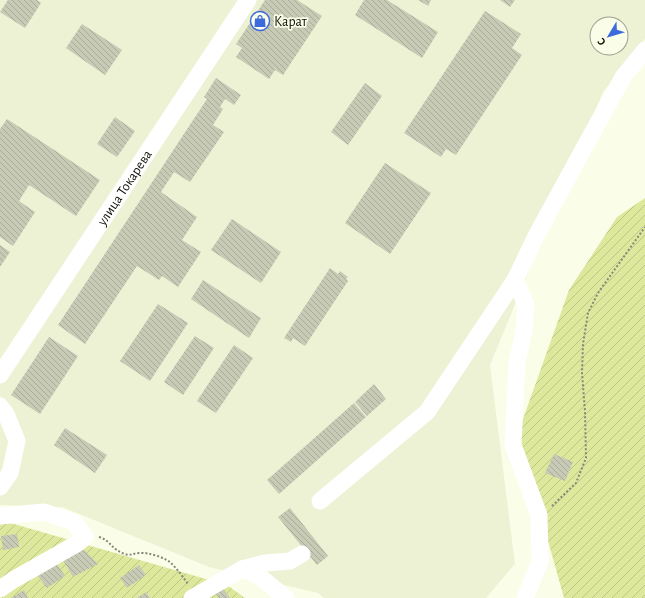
<svg xmlns="http://www.w3.org/2000/svg" width="645" height="598" viewBox="0 0 645 598" font-family="'Alegreya Sans',sans-serif">
	<style>
		.built { fill: #edf2d4; fill-rule: evenodd }
		.garden { fill: url(#garden-furrows) }
		.building { fill: url(#building-back-hatch) }
		.lines { fill: none; stroke-linecap: round; stroke-linejoin: round }
		.path { stroke: #858778; stroke-width: 2; stroke-dasharray: 2 2; stroke-linecap: butt }
		.minor { stroke: #fff; stroke-width: 17 }
		.labels { text-anchor: middle; stroke-width: 3.5; stroke-linejoin: round; paint-order: stroke }
		.poi-label { font-size: 14px; fill: #0f1008; stroke: #fafee8; text-anchor: start }
		.street-label { font-size: 14px; fill: #0f1008; stroke: #fafee8 }
	</style>
	<defs>
		<pattern id="garden-furrows" width="10" height="10" patternUnits="userSpaceOnUse"><rect width="10" height="10" fill="#dee89c"/><path d="M-1 1l2-2M0 10L10 0M9 11l2-2" fill="none" stroke="#bdc685"/></pattern>
		<pattern id="building-back-hatch" width="6" height="6" patternUnits="userSpaceOnUse"><rect width="6" height="6" fill="#c7cab5"/><path d="M-1 5l2 2M0 0l6 6M5-1l2 2" fill="none" stroke="#aaac9a"/></pattern>
	</defs>
	<rect width="100%" height="100%" fill="#fafee8"/>
	<path class="built" d="M0 0H645V39L603 92 490 365 515 564 486 598H324L318 593 209 567 62 507 0 505ZM597 24H621V48H597Z"/>
	<g class="garden">
		<polygon points="645,198 645,598 564,598 518,433 569,290 617,217"/>
		<polygon points="0,520 227,585 245,598 0,598"/>
	</g>
	<g class="building">
		<polygon points="8,0 37,0 41,3 25,28 0,12"/>
		<polygon points="265,0 297,0 322,16 283,75 275,70 269,79 236,57 242,48 236,44"/>
		<polygon points="364,0 387,0 438,32 422,58 355,15"/>
		<polygon points="418,0 431,0 428,6"/>
		<polygon points="500,0 515,0 510,7"/>
		<polygon points="485,11 521,34 512,48 522,55 456,155 446,149 441,157 404,133"/>
		<polygon points="82,24 122,50 105,75 66,48"/>
		<polygon points="216,78 241,95 234,105 225,99 220,107 223,109 213,125 224,132 190,182 174,172 161,192 197,217 182,240 201,252 178,287 162,276 159,280 137,266 85,344 58,325 207,99 204,97"/>
		<polygon points="365,83 382,96 348,145 331,132"/>
		<polygon points="115,117 135,131 117,157 97,144"/>
		<polygon points="7,119 100,180 76,216 29,185 19,201 35,212 13,246 0,237 0,129"/>
		<polygon points="385,163 431,193 390,254 345,223"/>
		<polygon points="232,219 281,252 261,283 211,250"/>
		<polygon points="0,245 10,252 0,267"/>
		<polygon points="330,268 338,274 340,271 348,277 346,279 348,281 305,346 293,338 291,342 284,338"/>
		<polygon points="203,280 261,318 249,338 191,299"/>
		<polygon points="158,304 188,323 150,381 120,361"/>
		<polygon points="195,336 214,348 183,395 164,382"/>
		<polygon points="49,337 78,356 40,414 11,395"/>
		<polygon points="234,345 253,358 216,413 197,401"/>
		<polygon points="374,384 386,399 367,416 355,402"/>
		<polygon points="354,403 366,417 279,494 267,480"/>
		<polygon points="65,428 107,455 95,473 54,445"/>
		<polygon points="554,454 573,462 565,481 545,473"/>
		<polygon points="290,508 328,556 317,565 278,517"/>
		<polygon points="17,534 19,547 3,550 1,536"/>
		<polygon points="83,549 98,564 73,577 63,560"/>
		<polygon points="57,564 65,576 47,588 38,576"/>
		<polygon points="139,565 146,575 127,588 120,578"/>
		<polygon points="222,587 230,598 219,598 214,592"/>
		<polygon points="24,590 28,598 11,598"/>
		<polygon points="146,592 150,598 137,598"/>
	</g>
	<g class="lines">
		<g class="path">
			<polyline points="552,506 576,483 586,458 585,411 582,373 583,344 588,313 598,293 645,227"/>
			<path d="M99 537C110 540 112 550 125 554 130 556 134 553 140 553 148 552 167 558 172 564 178 570 183 577 188 584"/>
		</g>
		<g class="minor">
			<polyline points="515,280 526,305 524,331 517,362 513,445 539,515 540,562 525,598"/>
			<path id="s1" d="M0 375 248 0"/>
			<polyline points="0,406 6,414 17,441 10,473 0,487"/>
			<polyline points="320,501 427,412 515,280 537,234 623,77 645,50"/>
			<polyline points="0,516 44,512 74,522 85,537 78,543 13,580 0,589"/>
			<polyline points="242,569 265,563 290,561 302,554"/>
			<polyline points="192,598 242,569 259,576 286,598"/>
		</g>
	</g>
	<defs>
		<g id="shop-ring" transform="scale(1)"><circle r="9.5" fill="#fafee8" stroke="#3d6bdc" stroke-width="1.5"/><path d="M-5-2.5h2.3a2.7 3.5 0 0 1 5.4 0H5L5.5 6h-11ZM-1.5-2.5h3a1.5 2.3 0 0 0-3 0Z" fill="#3d6bdc"/></g>
	</defs>
	<g fill-rule="evenodd">
		<use href="#shop-ring" x="260" y="21"/>
	</g>
	<g class="labels">
		<g class="poi-label">
			<text x="274" y="26">Карат</text>
		</g>
		<g class="street-label">
			<text dy="5" stroke="none"><textPath href="#s1" startOffset="225">улица Токарева</textPath></text>
		</g>
	</g>
	<g transform="translate(609 36) rotate(232)"><circle r="19" fill="#fafee8" stroke="#9c9f8e"/>
	<path d="M0-3L7 15L0 10L-7 15Z" fill="#3d6bdc"/>
	<text y="-6" font-size="11" font-weight="bold" text-anchor="middle" fill="#0f1008">С</text>
	</g>
</svg>
